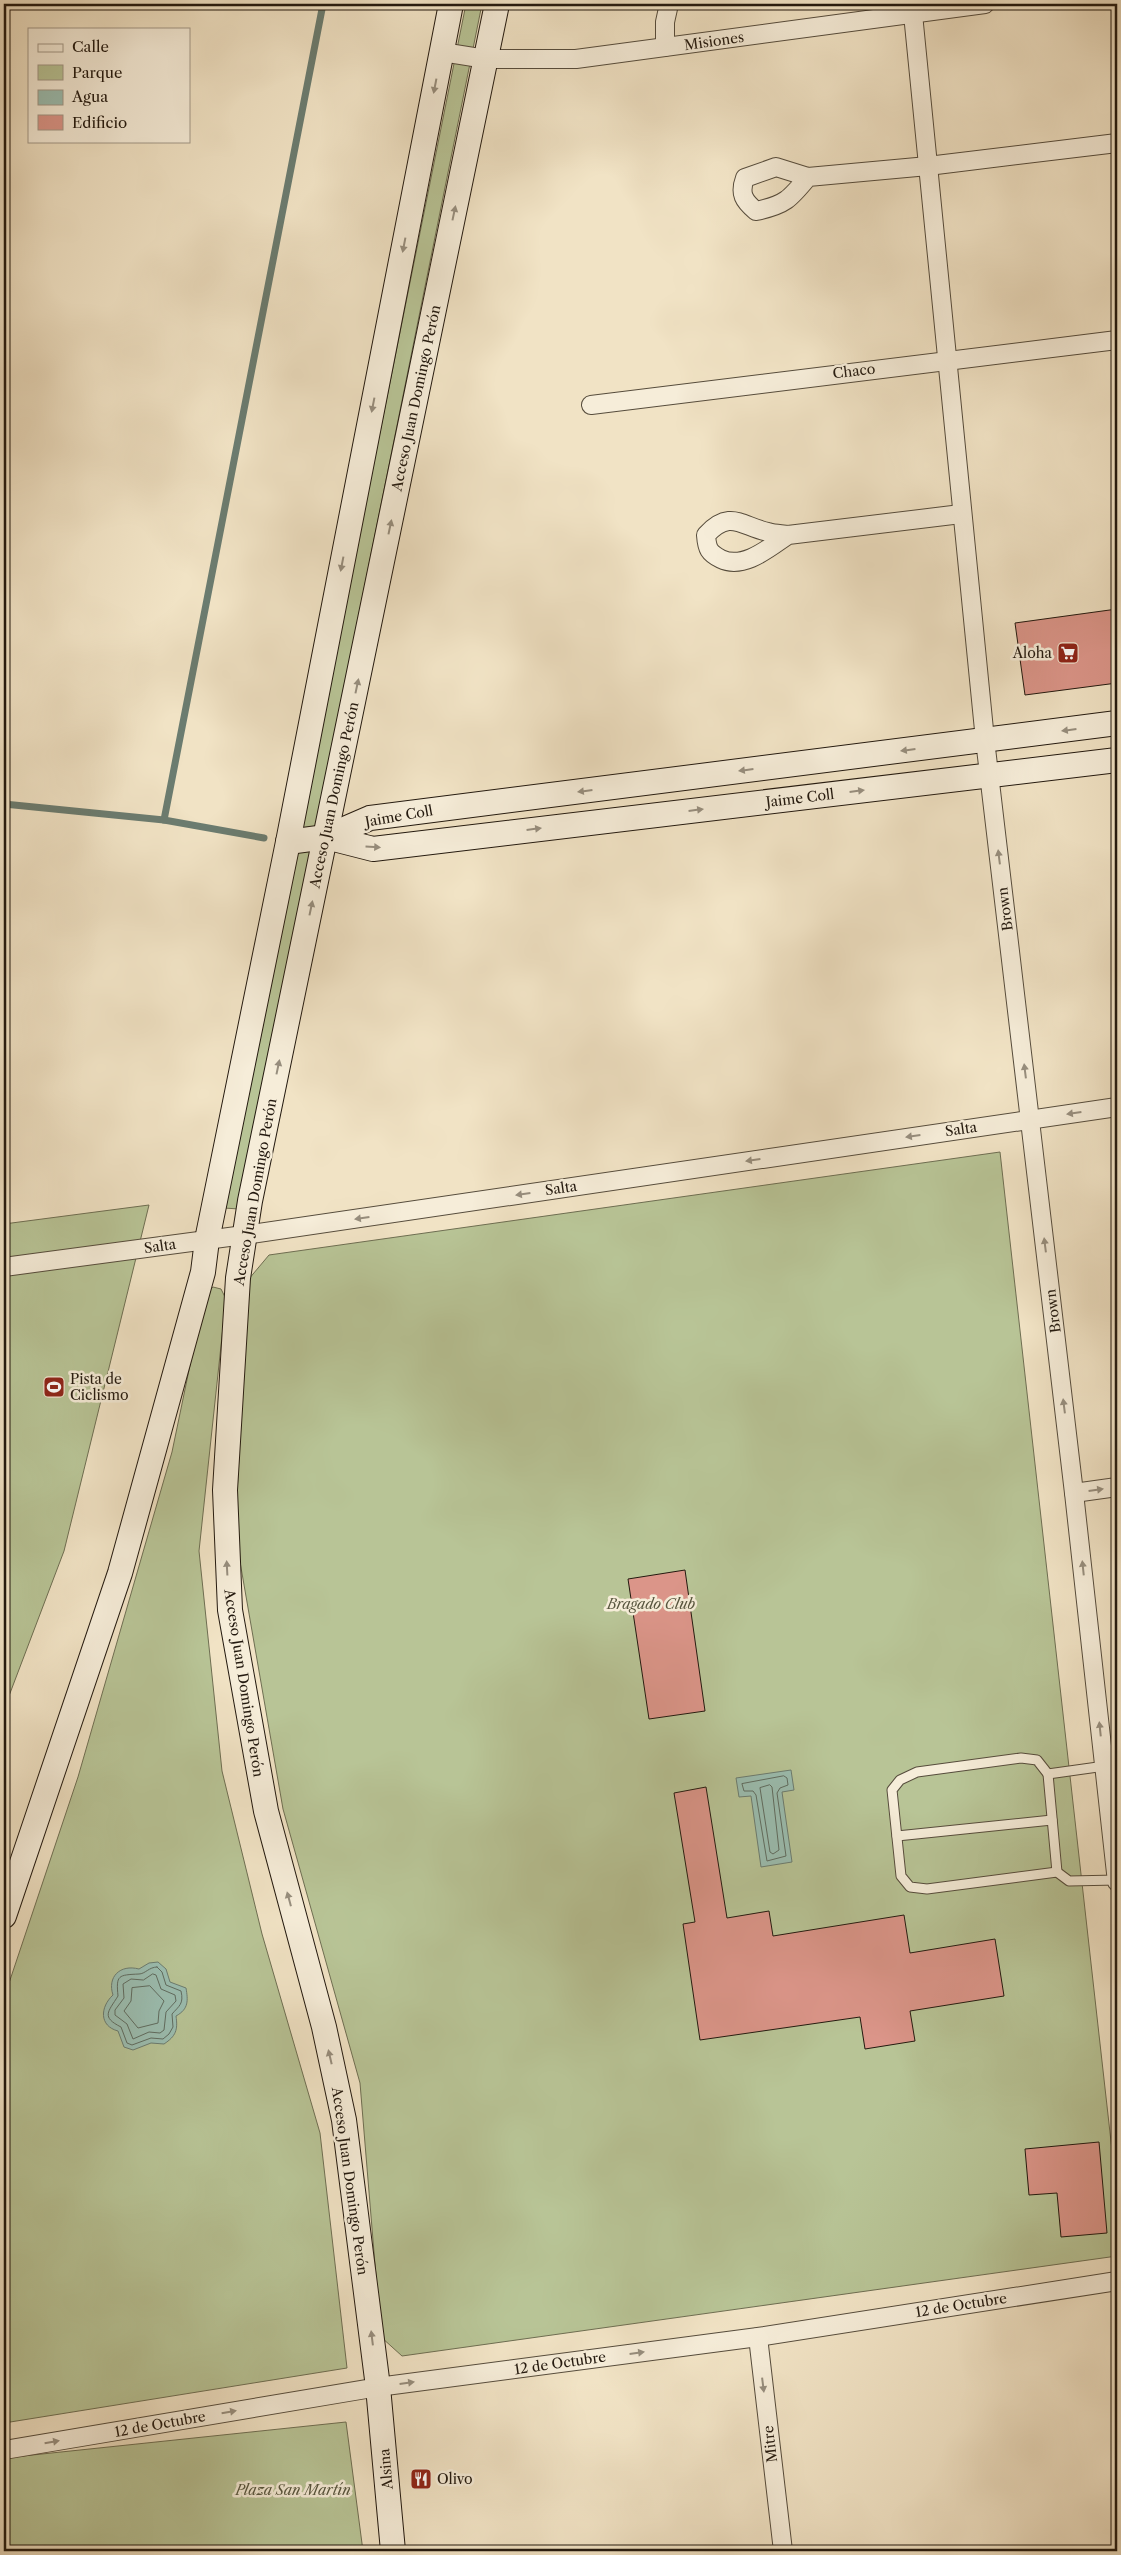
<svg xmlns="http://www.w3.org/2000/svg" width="1121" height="2555" viewBox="0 0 1121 2555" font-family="'Libre Caslon Text',serif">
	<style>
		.green { fill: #b8c496; stroke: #6e6e52 }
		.water { fill: #9bbeb1; stroke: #6b7c70 }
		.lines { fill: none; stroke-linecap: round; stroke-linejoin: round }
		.shore { stroke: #5f6c60; stroke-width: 1 }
		.stream { stroke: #6b7c70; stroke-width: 7 }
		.building { fill: #db9589; stroke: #23190f }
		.lane-casing { stroke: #564c3c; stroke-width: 11 }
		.street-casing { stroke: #564c3c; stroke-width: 20 }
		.secondary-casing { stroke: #23190f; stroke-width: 26 }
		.lane { stroke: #f6edd9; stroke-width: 9 }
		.street { stroke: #f6edd9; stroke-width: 18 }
		.secondary { stroke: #f6edd9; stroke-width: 24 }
		.oneway { fill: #978e7e }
		.labels { text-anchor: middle; stroke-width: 5; stroke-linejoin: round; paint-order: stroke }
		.street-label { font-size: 14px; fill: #23190f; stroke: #f6edd9 }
		.poi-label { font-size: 14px; fill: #23190f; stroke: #f6edd9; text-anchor: start }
		.park-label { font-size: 14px; font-style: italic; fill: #57553e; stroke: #f6edd9 }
	</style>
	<rect width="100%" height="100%" fill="#f1e3c5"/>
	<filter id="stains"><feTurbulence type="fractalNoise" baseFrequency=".004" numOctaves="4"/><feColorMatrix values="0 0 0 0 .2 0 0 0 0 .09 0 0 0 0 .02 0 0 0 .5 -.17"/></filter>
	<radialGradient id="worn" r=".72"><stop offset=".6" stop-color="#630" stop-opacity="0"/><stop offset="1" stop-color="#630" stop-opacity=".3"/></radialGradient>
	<g class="green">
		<polygon points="466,4 482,4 239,1209 224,1208"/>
		<polygon points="1000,1152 1117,2195 1117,2256 402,2356 381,2337 360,2083 283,1809 235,1533 248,1280 269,1255"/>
		<polygon points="149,1205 64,1551 4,1709 4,1224"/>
		<polygon points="213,1287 221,1289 226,1299 199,1551 222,1771 262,1934 320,2133 347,2368 4,2423 4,1998 78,1777 172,1452 205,1293"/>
		<polygon points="346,2422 363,2551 4,2551 4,2458"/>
	</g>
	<g class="water">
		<polygon points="791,1770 794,1790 782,1792 792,1862 761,1867 751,1796 739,1797 736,1778"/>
		<path d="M158 1962 166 1969 170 1982 186 1988C188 2000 189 2009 176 2016 178 2030 176 2036 164 2044L151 2043 133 2050 124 2047 118 2031C99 2026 100 2007 113 1995 107 1977 120 1964 139 1969L149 1963Z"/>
	</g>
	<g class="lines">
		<g class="shore">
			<polygon points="784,1776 787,1778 788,1785 780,1788 777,1793 786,1856 767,1861 756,1795 753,1791 744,1791 742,1784"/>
			<polygon points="770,1785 772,1787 779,1850 773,1854 770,1852 760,1788"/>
			<path d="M157 1967 162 1972 166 1985 181 1991C184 2004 179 2006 172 2014L173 2027 169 2034 163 2039 151 2038 132 2045 127 2043 121 2027C101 2017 108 2012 118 1996 116 1975 118 1975 139 1974 145 1974 149 1967 157 1967Z"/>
			<polygon points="153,1974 156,1975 161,1989 175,1995 176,2001 166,2012 164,2030 160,2033 149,2032 133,2039 127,2024 115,2015 115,2010 124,1998 123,1984 131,1979 143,1980"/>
			<polygon points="150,1986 164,2001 159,2011 158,2023 138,2028 124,2011 131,2001 132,1988"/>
		</g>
		<g class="stream">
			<polyline points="4,804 164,820 264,838"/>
			<polyline points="164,820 323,4"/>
		</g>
	</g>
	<g class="building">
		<polygon points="1117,609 1117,683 1025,695 1015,623"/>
		<polygon points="685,1570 705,1711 649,1719 628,1579"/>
		<polygon points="706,1787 727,1918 769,1911 773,1936 904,1915 910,1953 995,1939 1004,1996 910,2011 915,2041 865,2049 860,2017 700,2040 683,1924 695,1922 674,1793"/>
		<polygon points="1099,2142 1107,2233 1061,2237 1057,2193 1029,2195 1025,2149"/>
	</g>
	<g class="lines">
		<g class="lane-casing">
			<g id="lane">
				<polyline points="1105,1766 1048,1774 1037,1760 1021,1758 917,1772 900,1780 892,1790 901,1876 910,1887 927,1889 1057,1872 1069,1881 1117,1880"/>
				<polyline points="1048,1774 1057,1872"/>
				<polyline points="897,1836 1052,1820"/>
			</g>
		</g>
		<g class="street-casing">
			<g id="street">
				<polyline points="913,14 985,740 1074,1493 1117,1882"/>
				<polyline points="665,47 665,22 669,4"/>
				<polyline points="442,52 486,59 576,59 985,4"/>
				<path d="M808 177C790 199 785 205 756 211 744 201 739 194 745 178L776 167 808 177 928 166 1117 143"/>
				<polyline points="591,405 1117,340"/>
				<path d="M788 535C770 547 744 570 721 559 709 553 707 549 706 535 730 509 741 526 768 532 774 534 782 534 788 535L961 514"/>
				<polyline points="4,1267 244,1235 1117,1107"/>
				<polyline points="1074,1493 1117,1487"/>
				<polyline points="758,2337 783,2551"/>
				<polyline points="4,2450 378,2387 758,2337 1117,2281"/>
			</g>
		</g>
		<g class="secondary-casing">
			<g id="secondary">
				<polyline points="326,837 373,849 1117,760"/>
				<polyline points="288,842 326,837 370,818 1117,723"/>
				<polyline points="4,1916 120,1573 203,1272 207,1240 288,842 451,4"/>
				<polyline points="393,2551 378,2387 344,2120 324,2027 266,1811 230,1610 225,1490 238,1278 250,1201 497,4"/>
			</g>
		</g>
		<use href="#lane" class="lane"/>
		<use href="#street" class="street"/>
		<use href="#secondary" class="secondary"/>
	</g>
	<defs><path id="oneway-solid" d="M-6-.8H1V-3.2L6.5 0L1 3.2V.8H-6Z" transform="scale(1.25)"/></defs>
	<g class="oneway">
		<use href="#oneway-solid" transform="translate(435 86) rotate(101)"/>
		<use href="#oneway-solid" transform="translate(454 213) rotate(-78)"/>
		<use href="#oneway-solid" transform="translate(404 245) rotate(101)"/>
		<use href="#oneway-solid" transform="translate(373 405) rotate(101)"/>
		<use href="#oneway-solid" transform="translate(390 527) rotate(-78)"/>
		<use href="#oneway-solid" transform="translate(342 564) rotate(101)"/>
		<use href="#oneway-solid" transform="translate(357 686) rotate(-78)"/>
		<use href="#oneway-solid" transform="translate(1069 730) rotate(173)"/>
		<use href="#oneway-solid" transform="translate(908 750) rotate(173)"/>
		<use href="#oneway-solid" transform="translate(746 770) rotate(173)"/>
		<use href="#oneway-solid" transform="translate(585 791) rotate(173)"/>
		<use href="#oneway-solid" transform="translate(857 791) rotate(-7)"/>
		<use href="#oneway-solid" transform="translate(696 810) rotate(-7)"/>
		<use href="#oneway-solid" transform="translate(534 829) rotate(-7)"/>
		<use href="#oneway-solid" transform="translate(373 847) rotate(3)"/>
		<use href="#oneway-solid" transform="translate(999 857) rotate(-97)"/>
		<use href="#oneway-solid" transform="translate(311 908) rotate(-78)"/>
		<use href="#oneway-solid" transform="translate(278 1067) rotate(-78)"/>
		<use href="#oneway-solid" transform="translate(1025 1071) rotate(-97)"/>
		<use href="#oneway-solid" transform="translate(1074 1113) rotate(172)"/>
		<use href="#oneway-solid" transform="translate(913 1136) rotate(172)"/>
		<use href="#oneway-solid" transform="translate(753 1160) rotate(172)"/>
		<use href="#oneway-solid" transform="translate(523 1194) rotate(172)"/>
		<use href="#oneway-solid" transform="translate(362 1218) rotate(172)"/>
		<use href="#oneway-solid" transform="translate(1045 1245) rotate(-97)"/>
		<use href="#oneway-solid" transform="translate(1064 1406) rotate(-97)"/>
		<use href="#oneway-solid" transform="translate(1096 1490) rotate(-8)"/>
		<use href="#oneway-solid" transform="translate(227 1568) rotate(-93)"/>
		<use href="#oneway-solid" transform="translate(1083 1568) rotate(-96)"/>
		<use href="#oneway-solid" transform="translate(1100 1729) rotate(-96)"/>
		<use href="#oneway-solid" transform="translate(289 1899) rotate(-105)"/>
		<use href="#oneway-solid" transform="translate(330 2057) rotate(-103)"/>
		<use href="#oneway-solid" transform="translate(372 2338) rotate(-97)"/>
		<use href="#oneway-solid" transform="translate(637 2353) rotate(-8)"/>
		<use href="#oneway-solid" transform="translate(407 2383) rotate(-8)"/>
		<use href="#oneway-solid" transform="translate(763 2385) rotate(83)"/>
		<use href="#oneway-solid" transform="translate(229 2412) rotate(-10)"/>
		<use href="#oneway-solid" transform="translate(52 2442) rotate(-10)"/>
	</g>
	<defs>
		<g id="supermarket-square" transform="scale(1.125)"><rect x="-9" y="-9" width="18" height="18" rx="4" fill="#8f2418" stroke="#f6edd9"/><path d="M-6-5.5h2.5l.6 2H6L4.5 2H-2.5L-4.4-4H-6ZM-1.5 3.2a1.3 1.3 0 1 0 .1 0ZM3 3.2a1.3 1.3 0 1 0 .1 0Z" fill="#fff"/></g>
		<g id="stadium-square" transform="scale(1.125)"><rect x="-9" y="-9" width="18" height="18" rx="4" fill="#8f2418" stroke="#f6edd9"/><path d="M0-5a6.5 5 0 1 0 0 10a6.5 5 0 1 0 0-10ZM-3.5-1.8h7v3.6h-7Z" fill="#fff"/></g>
		<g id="restaurant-square" transform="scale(1.125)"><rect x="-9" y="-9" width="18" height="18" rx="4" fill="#8f2418" stroke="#f6edd9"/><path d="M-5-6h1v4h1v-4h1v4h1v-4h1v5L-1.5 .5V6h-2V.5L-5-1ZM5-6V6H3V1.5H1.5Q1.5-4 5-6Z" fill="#fff"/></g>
	</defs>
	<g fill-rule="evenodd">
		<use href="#supermarket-square" x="1068" y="653"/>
		<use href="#stadium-square" x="54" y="1387"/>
		<use href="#restaurant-square" x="421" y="2479"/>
	</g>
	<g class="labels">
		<g class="street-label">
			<text transform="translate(714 41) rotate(-8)" y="5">Misiones</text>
			<text transform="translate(854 371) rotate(-7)" y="5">Chaco</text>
			<text transform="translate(416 398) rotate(-78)" y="5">Acceso Juan Domingo Perón</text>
			<text transform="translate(334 795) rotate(-78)" y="5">Acceso Juan Domingo Perón</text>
			<text transform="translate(800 798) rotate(-7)" y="5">Jaime Coll</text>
			<text transform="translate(399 816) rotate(-10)" y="5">Jaime Coll</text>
			<text transform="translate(1005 909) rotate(-97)" y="5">Brown</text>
			<text transform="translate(961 1129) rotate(-8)" y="5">Salta</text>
			<text transform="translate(561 1188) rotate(-8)" y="5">Salta</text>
			<text transform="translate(255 1192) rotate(-80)" y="5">Acceso Juan Domingo Perón</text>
			<text transform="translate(160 1246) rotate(-8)" y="5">Salta</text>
			<text transform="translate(1053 1311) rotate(-97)" y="5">Brown</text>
			<text transform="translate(244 1683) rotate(81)" y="5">Acceso Juan Domingo Perón</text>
			<text transform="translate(350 2181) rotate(82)" y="5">Acceso Juan Domingo Perón</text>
			<text transform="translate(961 2305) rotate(-9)" y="5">12 de Octubre</text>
			<text transform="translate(560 2363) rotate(-8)" y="5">12 de Octubre</text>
			<text transform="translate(160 2424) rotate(-10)" y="5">12 de Octubre</text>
			<text transform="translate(770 2444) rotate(-97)" y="5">Mitre</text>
			<text transform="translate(386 2469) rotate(-95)" y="5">Alsina</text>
		</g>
		<g class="poi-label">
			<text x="1052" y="658" text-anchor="end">Aloha</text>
			<text x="70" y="1384">Pista de<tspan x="70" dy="16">Ciclismo</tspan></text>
			<text x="437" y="2484">Olivo</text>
		</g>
		<g class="park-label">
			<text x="651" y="1609">Bragado Club</text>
			<text x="293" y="2495">Plaza San Martín</text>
		</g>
	</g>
	<rect width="1121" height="2555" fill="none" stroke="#f1e3c5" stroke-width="20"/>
	<rect x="5" y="5" width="1111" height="2545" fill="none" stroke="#23190f" stroke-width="2.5"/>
	<rect x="10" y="10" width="1101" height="2535" fill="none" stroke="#23190f"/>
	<rect x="28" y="28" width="162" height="115" fill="#f6edd9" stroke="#a29888"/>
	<rect x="38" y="44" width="25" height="8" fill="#f6edd9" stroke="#a29888"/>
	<text x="72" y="52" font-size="15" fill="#23190f">Calle</text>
	<rect x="38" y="65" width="25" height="15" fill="#b8c496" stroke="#a29888"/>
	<text x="72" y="78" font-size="15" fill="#23190f">Parque</text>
	<rect x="38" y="90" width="25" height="15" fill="#9bbeb1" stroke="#a29888"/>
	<text x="72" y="102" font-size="15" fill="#23190f">Agua</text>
	<rect x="38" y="115" width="25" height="15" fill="#db9589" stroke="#a29888"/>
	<text x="72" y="128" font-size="15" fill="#23190f">Edificio</text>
	<rect width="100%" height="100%" filter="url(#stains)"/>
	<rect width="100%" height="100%" fill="url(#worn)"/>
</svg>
